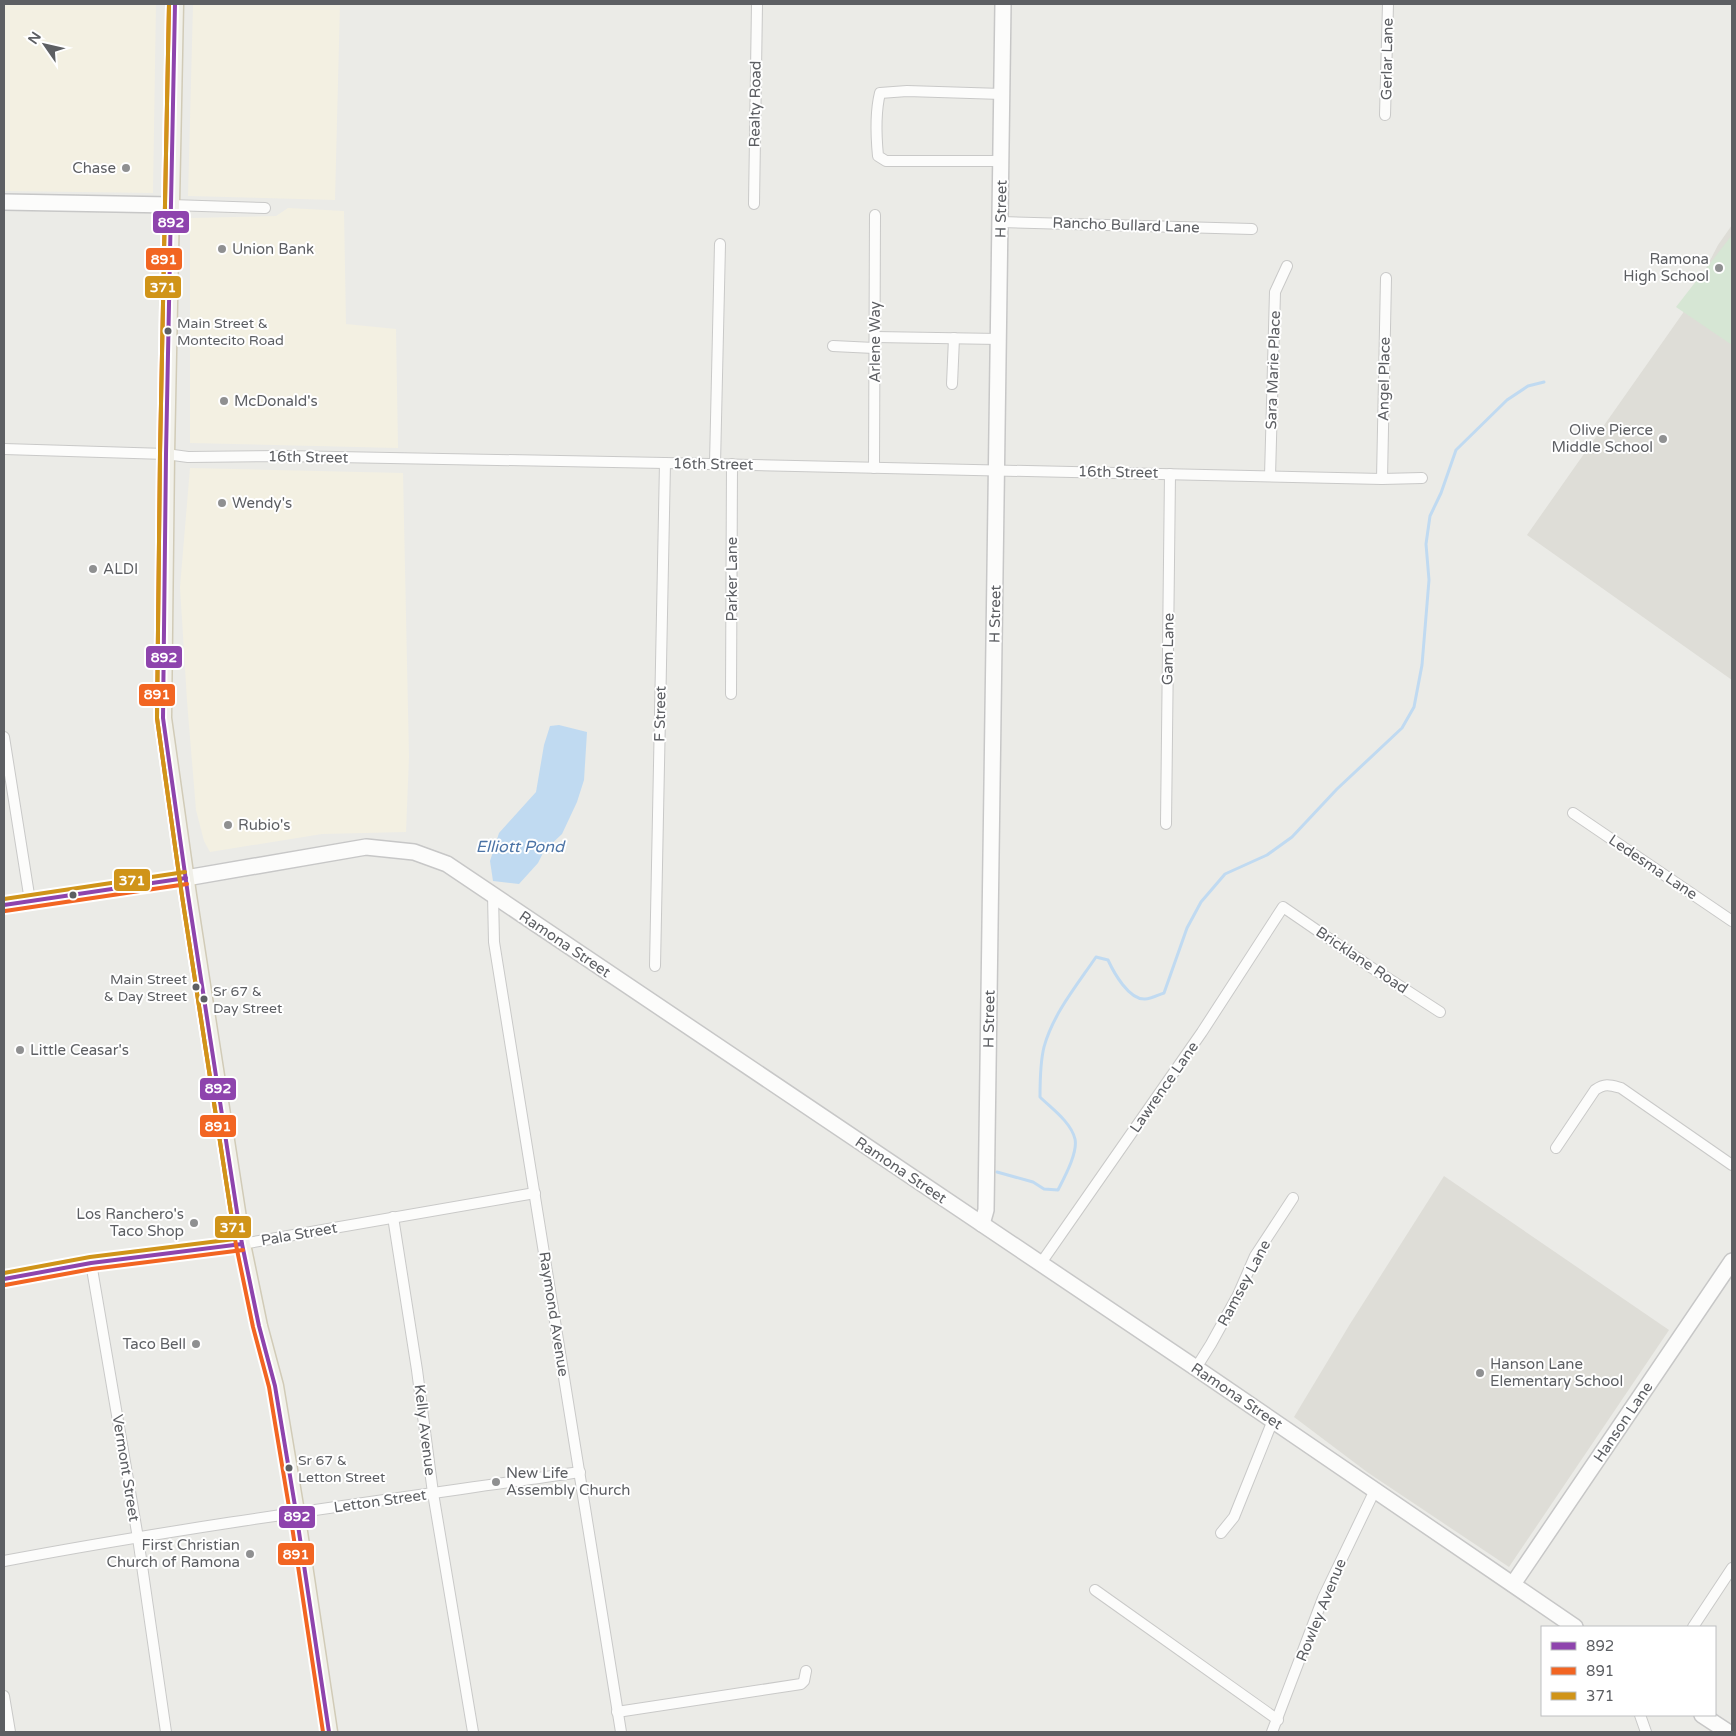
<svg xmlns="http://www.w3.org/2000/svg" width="1736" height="1736" viewBox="0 0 1736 1736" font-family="'Varela Round',sans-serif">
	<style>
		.commercial { fill: #f3f0e2 }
		.education { fill: #deddd7 }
		.green { fill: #d6e6d4 }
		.water { fill: #c0daf1 }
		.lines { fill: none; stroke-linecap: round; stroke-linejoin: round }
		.stream { stroke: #c0daf1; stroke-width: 3 }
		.street-casing { stroke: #c9c9c8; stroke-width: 12 }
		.secondary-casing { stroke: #c7c7c7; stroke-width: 18 }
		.primary-casing { stroke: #d1cbb7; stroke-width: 19 }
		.street { stroke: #fcfcfb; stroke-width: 10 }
		.secondary { stroke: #fcfcfb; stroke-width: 15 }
		.primary { stroke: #f1f0e9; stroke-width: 16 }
		.bus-1-casing { stroke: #fff; stroke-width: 8 }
		.bus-2-casing { stroke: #fff; stroke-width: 8 }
		.bus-3-casing { stroke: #fff; stroke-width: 8 }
		.bus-1 { stroke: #8e44ad; stroke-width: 4 }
		.bus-2 { stroke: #f26522; stroke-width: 4 }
		.bus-3 { stroke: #d09419; stroke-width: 4 }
		.poi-dot { fill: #8f9091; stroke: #fff; stroke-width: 2 }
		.bus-dot { fill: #5d5f63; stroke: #fff; stroke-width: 2 }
		.labels { text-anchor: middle; stroke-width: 4; stroke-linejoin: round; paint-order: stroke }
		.bus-label { font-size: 14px; fill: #5d5f63; stroke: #fff; text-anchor: start }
		.street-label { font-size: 15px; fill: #5d5f63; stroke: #fff }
		.poi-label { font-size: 15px; fill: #5d5f63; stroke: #fff; text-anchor: start }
		.water-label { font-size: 16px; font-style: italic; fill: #4c74a6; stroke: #fff }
		.line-badge { stroke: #fff; stroke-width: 2 }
		.badge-label { font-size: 14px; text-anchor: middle; font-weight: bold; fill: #fff }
	</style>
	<rect width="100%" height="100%" fill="#ebebe7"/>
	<g class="commercial">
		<polygon points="4,4 156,4 153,193 4,191"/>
		<polygon points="193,4 340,4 335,200 188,196"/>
		<polygon points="288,208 344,211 346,324 396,329 398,448 190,443 190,218 276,216"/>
		<polygon points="190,468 403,473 409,757 406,832 322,834 210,852 204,841 196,810 187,701 180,587"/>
	</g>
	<g class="education">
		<polygon points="1732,225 1732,680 1527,535 1683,313 1718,245"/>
		<polygon points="1444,1176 1669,1330 1509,1567 1367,1472 1294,1417 1350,1324"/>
	</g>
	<polygon class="green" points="1732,235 1732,345 1676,307"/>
	<polygon class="water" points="559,725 587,732 584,780 577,802 562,834 544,851 538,863 519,884 493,881 490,861 499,833 536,792 544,745 550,726"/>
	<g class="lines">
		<path class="stream" d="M997 1172 1033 1182 1044 1189 1058 1190C1064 1178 1078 1153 1075 1139 1071 1122 1051 1108 1040 1097 1040 1080 1040 1063 1044 1047 1053 1014 1077 985 1096 957L1108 960C1114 973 1129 1000 1145 999 1151 999 1158 995 1164 993L1187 928 1201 902 1225 874 1267 855 1292 837 1337 789 1402 728 1414 707 1422 665 1429 580 1426 544 1430 516 1441 493 1456 450 1507 400 1528 386 1544 382"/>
		<g class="street-casing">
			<g id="street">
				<polyline points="1385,115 1388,4"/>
				<path d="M1002 161H886L878 156C876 135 875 113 880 93L907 91 1002 94"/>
				<polyline points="754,204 757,4"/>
				<polyline points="171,205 265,208"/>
				<polyline points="1001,222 1252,229"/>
				<polyline points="875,337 999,339"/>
				<polyline points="833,346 874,348"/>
				<polyline points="952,384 954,338"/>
				<polyline points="4,449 166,454 188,457 283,456 665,463 1382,479 1422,478"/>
				<polyline points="715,464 720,244"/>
				<polyline points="874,468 875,215"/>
				<polyline points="1270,476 1275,292 1287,266"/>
				<polyline points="1382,479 1386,278"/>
				<polyline points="731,694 732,464"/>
				<polyline points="4,737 30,901"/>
				<polyline points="1573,813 1732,921"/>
				<polyline points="1166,824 1170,474"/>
				<polyline points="493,895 494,942 621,1732"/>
				<polyline points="4,905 186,878"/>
				<polyline points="655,966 665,463"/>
				<path d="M1556 1148 1595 1090C1605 1083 1610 1085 1621 1088L1732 1165"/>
				<polyline points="393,1217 417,1370 433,1493 473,1732"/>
				<polyline points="91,1263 138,1538 166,1732"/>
				<polyline points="1041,1263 1202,1032 1283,907 1369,966 1440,1012"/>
				<polyline points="4,1279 91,1263 242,1244 535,1193"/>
				<polyline points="1196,1368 1211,1344 1238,1295 1255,1256 1293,1198"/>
				<polyline points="1221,1533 1234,1517 1273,1420"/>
				<path d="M4 1561C194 1525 387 1500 580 1472"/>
				<polyline points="1095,1590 1278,1720"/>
				<polyline points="1693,1627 1732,1568"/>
				<polyline points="4,1696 10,1732"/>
				<polyline points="617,1712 801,1684 804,1681 806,1671"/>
				<polyline points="1640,1715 1646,1732"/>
				<polyline points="1272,1732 1323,1598 1375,1490"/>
			</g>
		</g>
		<g class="secondary-casing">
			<g id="secondary">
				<polyline points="4,202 171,205"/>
				<polyline points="186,878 366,847 414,852 447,864 1196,1368 1575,1627"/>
				<polyline points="982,1224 986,1210 1003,4"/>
				<polyline points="1513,1584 1732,1261"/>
				<polyline points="1702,1715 1728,1732"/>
			</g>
		</g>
		<g class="primary-casing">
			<polyline id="primary" points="175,4 166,454 163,718 188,895 242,1244 259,1326 275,1386 296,1512 329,1732"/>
		</g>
		<use href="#street" class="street"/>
		<use href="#secondary" class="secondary"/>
		<use href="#primary" class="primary"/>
		<g class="bus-1-casing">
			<g id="bus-1">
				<polyline points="175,4 166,454 163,718 188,895 242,1244 259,1326 275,1386 296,1512 329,1732"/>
				<polyline points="4,905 186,878"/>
				<polyline points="4,1279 91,1263 242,1244"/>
			</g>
		</g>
		<g class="bus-2-casing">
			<g id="bus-2">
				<polyline points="169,4 160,454 157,718 182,896 236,1245 253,1327 269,1387 290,1513 323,1732"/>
				<polyline points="5,911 187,884"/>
				<polyline points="5,1285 92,1269 243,1250"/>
			</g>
		</g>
		<g class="bus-3-casing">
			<g id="bus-3">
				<polyline points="4,899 185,872"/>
				<polyline points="4,1273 90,1257 235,1239 182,896 157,718 160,454 169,4"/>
			</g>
		</g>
		<use href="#bus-1" class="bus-1"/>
		<use href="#bus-2" class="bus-2"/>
		<use href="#bus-3" class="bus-3"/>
	</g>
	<g class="poi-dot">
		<circle cx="126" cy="168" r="5"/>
		<circle cx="222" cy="249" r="5"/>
		<circle cx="1719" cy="268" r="5"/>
		<circle cx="224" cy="401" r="5"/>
		<circle cx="1663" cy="439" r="5"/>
		<circle cx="222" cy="503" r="5"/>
		<circle cx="93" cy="569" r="5"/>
		<circle cx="228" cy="825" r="5"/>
		<circle cx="20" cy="1050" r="5"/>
		<circle cx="194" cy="1223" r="5"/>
		<circle cx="196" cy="1344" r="5"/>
		<circle cx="1480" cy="1373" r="5"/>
		<circle cx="496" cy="1482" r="5"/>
		<circle cx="250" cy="1554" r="5"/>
	</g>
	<g class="bus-dot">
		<circle cx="168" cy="331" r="4.5"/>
		<circle cx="73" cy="895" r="4.5"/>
		<circle cx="196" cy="987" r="4.5"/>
		<circle cx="204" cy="999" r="4.5"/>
		<circle cx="289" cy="1468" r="4.5"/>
	</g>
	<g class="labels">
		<g class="bus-label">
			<text x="177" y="328">Main Street &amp;<tspan x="177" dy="17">Montecito Road</tspan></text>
			<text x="187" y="984" text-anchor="end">Main Street<tspan x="187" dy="17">&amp; Day Street</tspan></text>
			<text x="213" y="996">Sr 67 &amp;<tspan x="213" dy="17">Day Street</tspan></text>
			<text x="298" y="1465">Sr 67 &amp;<tspan x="298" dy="17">Letton Street</tspan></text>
		</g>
		<g class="street-label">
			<text transform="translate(1387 59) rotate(-89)" y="5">Gerlar Lane</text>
			<text transform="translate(755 104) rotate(-89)" y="5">Realty Road</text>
			<text transform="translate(1001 209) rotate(-89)" y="5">H Street</text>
			<text transform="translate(1126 225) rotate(2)" y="5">Rancho Bullard Lane</text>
			<text transform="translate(875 342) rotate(-90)" y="5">Arlene Way</text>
			<text transform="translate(1273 370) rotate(-88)" y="5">Sara Marie Place</text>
			<text transform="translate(1384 379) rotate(-89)" y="5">Angel Place</text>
			<text transform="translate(308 457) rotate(1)" y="5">16th Street</text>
			<text transform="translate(713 464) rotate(1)" y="5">16th Street</text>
			<text transform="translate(1118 472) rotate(1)" y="5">16th Street</text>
			<text transform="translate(732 579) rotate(-90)" y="5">Parker Lane</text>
			<text transform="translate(995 614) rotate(-89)" y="5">H Street</text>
			<text transform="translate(1168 649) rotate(-89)" y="5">Gam Lane</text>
			<text transform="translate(660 714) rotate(-89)" y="5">F Street</text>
			<text transform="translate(1653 867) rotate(34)" y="5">Ledesma Lane</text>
			<text transform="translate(565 944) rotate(34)" y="5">Ramona Street</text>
			<text transform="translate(1362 960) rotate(34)" y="5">Bricklane Road</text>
			<text transform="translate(989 1019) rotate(-89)" y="5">H Street</text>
			<text transform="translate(1164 1087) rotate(-55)" y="5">Lawrence Lane</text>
			<text transform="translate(901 1170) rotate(34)" y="5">Ramona Street</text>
			<text transform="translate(299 1234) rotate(-10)" y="5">Pala Street</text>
			<text transform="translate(1244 1283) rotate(-62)" y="5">Ramsey Lane</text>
			<text transform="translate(554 1314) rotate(81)" y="5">Raymond Avenue</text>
			<text transform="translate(1237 1396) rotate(34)" y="5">Ramona Street</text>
			<text transform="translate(1623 1422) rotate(-56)" y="5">Hanson Lane</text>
			<text transform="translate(425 1430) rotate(83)" y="5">Kelly Avenue</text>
			<text transform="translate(126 1468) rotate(81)" y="5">Vermont Street</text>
			<text transform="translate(380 1501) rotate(-8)" y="5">Letton Street</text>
			<text transform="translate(1321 1610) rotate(-68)" y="5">Rowley Avenue</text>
		</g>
		<g class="poi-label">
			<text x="116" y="173" text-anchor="end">Chase</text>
			<text x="232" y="254">Union Bank</text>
			<text x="1709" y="264" text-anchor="end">Ramona<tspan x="1709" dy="17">High School</tspan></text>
			<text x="234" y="406">McDonald's</text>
			<text x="1653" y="435" text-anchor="end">Olive Pierce<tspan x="1653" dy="17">Middle School</tspan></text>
			<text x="232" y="508">Wendy's</text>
			<text x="103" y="574">ALDI</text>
			<text x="238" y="830">Rubio's</text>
			<text x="30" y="1055">Little Ceasar's</text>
			<text x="184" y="1219" text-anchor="end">Los Ranchero's<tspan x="184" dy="17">Taco Shop</tspan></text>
			<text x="186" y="1349" text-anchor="end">Taco Bell</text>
			<text x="1490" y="1369">Hanson Lane<tspan x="1490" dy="17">Elementary School</tspan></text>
			<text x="506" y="1478">New Life<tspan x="506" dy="17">Assembly Church</tspan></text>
			<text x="240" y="1550" text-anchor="end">First Christian<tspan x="240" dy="17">Church of Ramona</tspan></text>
		</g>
		<g class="water-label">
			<text x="520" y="852">Elliott Pond</text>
		</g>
	</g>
	<g class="line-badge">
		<rect x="152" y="210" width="38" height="24" rx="5" fill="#8e44ad"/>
		<rect x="145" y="247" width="38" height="24" rx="5" fill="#f26522"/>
		<rect x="144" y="275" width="38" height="24" rx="5" fill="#d09419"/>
		<rect x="145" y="645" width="38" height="24" rx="5" fill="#8e44ad"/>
		<rect x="138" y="683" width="38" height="24" rx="5" fill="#f26522"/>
		<rect x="113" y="868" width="38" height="24" rx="5" fill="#d09419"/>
		<rect x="199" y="1077" width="38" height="24" rx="5" fill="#8e44ad"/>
		<rect x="199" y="1114" width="38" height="24" rx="5" fill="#f26522"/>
		<rect x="214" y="1215" width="38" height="24" rx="5" fill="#d09419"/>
		<rect x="278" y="1505" width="38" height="24" rx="5" fill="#8e44ad"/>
		<rect x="277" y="1542" width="38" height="24" rx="5" fill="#f26522"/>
	</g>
	<g class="badge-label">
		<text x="171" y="227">892</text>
		<text x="164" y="264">891</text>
		<text x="163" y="292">371</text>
		<text x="164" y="662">892</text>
		<text x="157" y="699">891</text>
		<text x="132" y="885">371</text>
		<text x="218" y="1093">892</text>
		<text x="218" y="1131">891</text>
		<text x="233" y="1232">371</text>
		<text x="297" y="1521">892</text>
		<text x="296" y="1559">891</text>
	</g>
	<rect width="1736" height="1736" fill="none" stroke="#5d5f63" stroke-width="10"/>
	<rect x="1541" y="1626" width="175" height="90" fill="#ffffff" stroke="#bebfc1"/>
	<rect x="1551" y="1642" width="25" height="8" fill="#8e44ad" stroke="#bebfc1"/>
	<text x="1586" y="1651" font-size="15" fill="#5d5f63">892</text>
	<rect x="1551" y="1667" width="25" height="8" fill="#f26522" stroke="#bebfc1"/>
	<text x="1586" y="1676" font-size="15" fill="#5d5f63">891</text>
	<rect x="1551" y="1692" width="25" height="8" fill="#d09419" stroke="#bebfc1"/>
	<text x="1586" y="1701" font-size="15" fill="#5d5f63">371</text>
	<g transform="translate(45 45) rotate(304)" stroke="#ffffff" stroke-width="4" paint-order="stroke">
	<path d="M0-4L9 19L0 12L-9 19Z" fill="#5d5f63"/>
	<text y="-8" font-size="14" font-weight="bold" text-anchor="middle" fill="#5d5f63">N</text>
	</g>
</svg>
